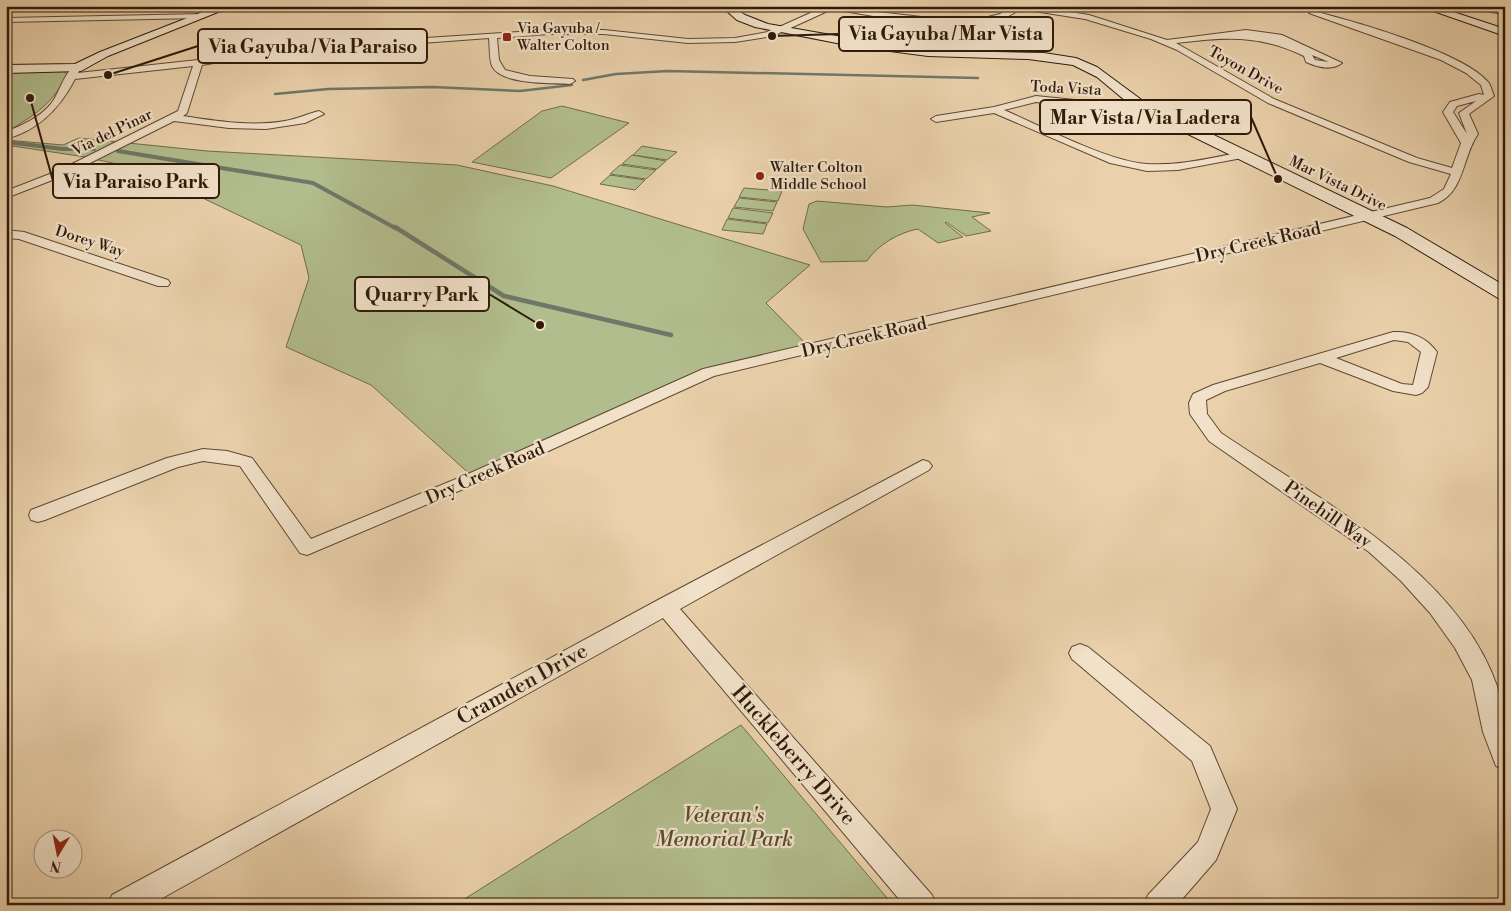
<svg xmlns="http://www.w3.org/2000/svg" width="1511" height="911" viewBox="0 0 1511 911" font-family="'Libre Bodoni',serif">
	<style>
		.green { fill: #b2bd8d; stroke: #706c4c }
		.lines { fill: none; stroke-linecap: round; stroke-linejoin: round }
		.stream-far2 { stroke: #6e7868; stroke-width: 2.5 }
		.stream-far1 { stroke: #6e7868; stroke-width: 4 }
		.stream { stroke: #6e7868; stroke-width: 4.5 }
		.street-casing { stroke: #5e4832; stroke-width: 2 }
		.secondary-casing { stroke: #2f1a0a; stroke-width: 2 }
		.street { fill: #f1e1c8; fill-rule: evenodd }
		.secondary { fill: #f1e1c8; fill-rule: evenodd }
		.poi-dot { fill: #8f2418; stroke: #f1e1c8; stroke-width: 2 }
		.labels { text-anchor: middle; stroke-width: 4.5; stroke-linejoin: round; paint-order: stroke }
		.far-poi-label { font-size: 15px; fill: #2f1a0a; stroke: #f1e1c8; text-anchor: start }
		.far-street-label { font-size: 15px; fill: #2f1a0a; stroke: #f1e1c8 }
		.street-label { font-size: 18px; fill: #2f1a0a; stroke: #f1e1c8 }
		.near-street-label { font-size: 21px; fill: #2f1a0a; stroke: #f1e1c8 }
		.near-park-label { font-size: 21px; font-style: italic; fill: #564b31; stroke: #f1e1c8 }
		.leader { fill: none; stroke: #2f1a0a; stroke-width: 2 }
		.callout-dot { fill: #2f1a0a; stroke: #f1e1c8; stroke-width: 2 }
		.callout { fill: #f1e1c8; stroke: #2f1a0a; stroke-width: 2 }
		.callout-label { font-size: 19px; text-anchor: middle; font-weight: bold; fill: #2f1a0a }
	</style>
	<rect width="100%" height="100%" fill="#ead1ab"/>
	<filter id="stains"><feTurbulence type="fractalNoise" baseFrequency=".004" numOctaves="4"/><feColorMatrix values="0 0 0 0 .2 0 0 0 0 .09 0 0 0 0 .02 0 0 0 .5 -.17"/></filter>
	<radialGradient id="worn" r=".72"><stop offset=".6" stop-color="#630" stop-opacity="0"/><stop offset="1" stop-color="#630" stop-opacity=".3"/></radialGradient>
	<g class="green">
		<path d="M6 70 63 71 67 74C52 105 35 115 6 132Z"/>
		<polygon points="562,106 629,123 551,178 472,162 542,111"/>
		<polygon points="79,138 207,151 457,165 553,186 810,265 766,303 811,349 709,372 474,478 371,385 286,347 309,278 301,245 144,170 85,157 6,145 6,140 63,145"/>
		<polygon points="642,146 677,152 667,160 633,155"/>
		<polygon points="632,155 666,161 657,169 622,164"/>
		<polygon points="620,165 656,170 646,179 610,174"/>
		<polygon points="610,175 645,180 635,190 600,184"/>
		<polygon points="744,188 782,191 778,201 739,197"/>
		<polygon points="739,198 777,202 773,211 734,207"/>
		<path d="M817 201 887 207 912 205 990 213 972 217 991 231 966 236 946 222 945 223 963 237 938 243 918 229C900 232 877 245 867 261L821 262 803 229 809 204Z"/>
		<polygon points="733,208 773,213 768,223 728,218"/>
		<polygon points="727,219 767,224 763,234 722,230"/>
		<polygon points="741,725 893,905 455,905"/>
	</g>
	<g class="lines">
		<g class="stream-far2">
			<polyline points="583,80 616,74 668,71 978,78"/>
			<polyline points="275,94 328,89 433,87 520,91 572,85"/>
		</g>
		<g class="stream-far1">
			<polyline points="6,142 63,149 94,149"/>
			<polyline points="118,151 313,183 397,229"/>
		</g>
		<polyline class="stream" points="395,227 504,296 671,335"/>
		<g class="street-casing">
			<g id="street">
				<path d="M826 6 956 21 980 19 1000 14 1014 6H1033L1089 15 1167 40 1246 30 1282 35 1342 63C1332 71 1317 67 1306 62L1304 56C1259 34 1224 37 1176 43L1274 99 1417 158 1452 168 1461 143 1443 112 1450 102 1479 94 1484 95 1481 85 1466 73 1441 60 1309 13 1313 11C1353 21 1463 52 1488 82 1491 85 1492 92 1494 96L1469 114 1478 134C1462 157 1465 190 1438 203L714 376 480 482 307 555 300 553 240 466 203 461 178 467 45 520 38 522 31 520 29 515 31 510 167 458 203 449 227 451 252 458 311 539 468 474 703 369 1430 198 1444 189 1451 174 1409 162 1268 103 1177 50 1151 39 1085 19 1021 9 1005 18 980 24 956 25 903 21 832 9 773 36 735 42 688 43 604 34H548L497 38 499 60 505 70 530 76 573 79 575 81 570 84C552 83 501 85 492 66 489 58 490 47 489 38L259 55 202 65 187 113 183 116C216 121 251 127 285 121 297 119 307 114 319 111L324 114 305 123 266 129 229 128 174 121 68 174 6 198V191L60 170 178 111 193 66 75 79C60 108 39 130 6 139V132C22 125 39 118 50 105 60 94 64 70 77 65L81 68 78 73 198 60 259 49 548 30H604L688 39 735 38 768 32ZM1312 55 1329 62 1315 60ZM1476 101 1459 113 1467 134 1453 112 1457 106Z"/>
				<polygon points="1460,6 1505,10 1505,14 1463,8"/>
				<polygon points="204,14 204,18 201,18 6,22 6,18"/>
				<path d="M1036 96 1094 102H1141V106L1138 107 1094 108 1036 102 1004 110C1044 127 1106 161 1147 164 1179 166 1211 158 1242 152L1247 155 1242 158 1178 170 1147 171 1110 163 994 113 936 122 931 119 936 116 994 107Z"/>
				<polygon points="6,230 24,232 168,280 170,283 168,286 158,286 19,239 6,238"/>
				<path d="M1393 332C1411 331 1426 337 1437 352L1428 387 1422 393 1416 395 1393 391 1320 363 1225 391 1206 400 1207 414 1221 433C1316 497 1458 572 1497 686 1506 713 1505 741 1505 769L1496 766 1483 732 1472 680 1455 648 1430 613 1401 581 1369 552 1209 441 1190 414 1189 403 1193 394 1213 385ZM1394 340 1408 342 1421 352 1413 385 1402 384 1336 358Z"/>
				<polygon points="923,460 929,462 932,466 929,470 680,609 932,895 936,905 904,905 663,618 150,905 108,905 112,895 658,600"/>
				<polygon points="1080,644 1088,647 1210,746 1237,809 1216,860 1177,905 1144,905 1148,895 1198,842 1211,809 1192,761 1072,659 1069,653 1072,647"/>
			</g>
		</g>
		<g class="secondary-casing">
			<g id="secondary">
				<polygon points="218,6 233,6 108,56 81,71 6,73 6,65 75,64 100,52"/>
				<polygon points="721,6 732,6 745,15 768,24 871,42 947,51 1044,53 1076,58 1097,67 1143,101 1407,228 1505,286 1505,300 1498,298 1395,236 1133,107 1097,77 1073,65 1028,59 928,56 852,46 755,27 737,20"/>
				<polygon points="1419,6 1435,6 1505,29 1505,36"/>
			</g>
		</g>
		<use href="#street" class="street"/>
		<use href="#secondary" class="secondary"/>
	</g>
	<g class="poi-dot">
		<rect x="502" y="32" width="10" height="10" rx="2.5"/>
		<circle cx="760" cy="176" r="5"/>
	</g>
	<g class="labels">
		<g class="far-poi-label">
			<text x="517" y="33">Via Gayuba /<tspan x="517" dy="17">Walter Colton</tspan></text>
			<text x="770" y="172">Walter Colton<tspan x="770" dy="17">Middle School</tspan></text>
		</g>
		<g class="far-street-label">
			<text transform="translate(1246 70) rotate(29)" y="5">Toyon Drive</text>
			<text transform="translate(1066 88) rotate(3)" y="5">Toda Vista</text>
			<text transform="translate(112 132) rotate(-26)" y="5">Via del Pinar</text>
			<text transform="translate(1338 183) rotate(26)" y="5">Mar Vista Drive</text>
			<text transform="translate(90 241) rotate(18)" y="5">Dorey Way</text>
		</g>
		<g class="street-label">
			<text transform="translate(1258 242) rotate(-13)" y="6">Dry Creek Road</text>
			<text transform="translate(864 337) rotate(-13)" y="6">Dry Creek Road</text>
			<text transform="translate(485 473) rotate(-24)" y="6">Dry Creek Road</text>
			<text transform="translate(1328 514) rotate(35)" y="6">Pinehill Way</text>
		</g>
		<g class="near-street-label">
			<text transform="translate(522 684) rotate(-29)" y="7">Cramden Drive</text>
			<text transform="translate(794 755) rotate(49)" y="7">Huckleberry Drive</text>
		</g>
		<g class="near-park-label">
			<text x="724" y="822">Veteran's<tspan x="724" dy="24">Memorial Park</tspan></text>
		</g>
	</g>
	<path class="leader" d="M772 36L839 34M108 75L198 46M1278 179L1251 117M30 98L53 181M540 325L489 294"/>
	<g class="callout-dot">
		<circle cx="772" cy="36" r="5"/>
		<circle cx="108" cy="75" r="5"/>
		<circle cx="1278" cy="179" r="5"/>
		<circle cx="30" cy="98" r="5"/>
		<circle cx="540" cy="325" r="5"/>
	</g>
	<g class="callout">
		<rect x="839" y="17" width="214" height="34" rx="5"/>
		<rect x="198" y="29" width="229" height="34" rx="5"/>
		<rect x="1040" y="100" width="211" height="34" rx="5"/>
		<rect x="53" y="164" width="166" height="34" rx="5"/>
		<rect x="355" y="277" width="134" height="34" rx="5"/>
	</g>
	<g class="callout-label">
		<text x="946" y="40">Via Gayuba / Mar Vista</text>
		<text x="313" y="53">Via Gayuba / Via Paraiso</text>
		<text x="1145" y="124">Mar Vista / Via Ladera</text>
		<text x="136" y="188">Via Paraiso Park</text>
		<text x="422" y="301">Quarry Park</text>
	</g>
	<rect width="1511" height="911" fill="none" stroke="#ead1ab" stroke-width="25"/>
	<rect x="8" y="8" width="1496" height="896" fill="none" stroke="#2f1a0a" stroke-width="2.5"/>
	<rect x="12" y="12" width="1486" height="886" fill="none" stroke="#2f1a0a"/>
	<g transform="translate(58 854) rotate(190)"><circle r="24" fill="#f1e1c8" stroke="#a3917c"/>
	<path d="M0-4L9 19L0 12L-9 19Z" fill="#8f2418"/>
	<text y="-8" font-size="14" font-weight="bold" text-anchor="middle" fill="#2f1a0a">N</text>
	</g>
	<rect width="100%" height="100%" filter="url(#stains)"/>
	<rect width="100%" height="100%" fill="url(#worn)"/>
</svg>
